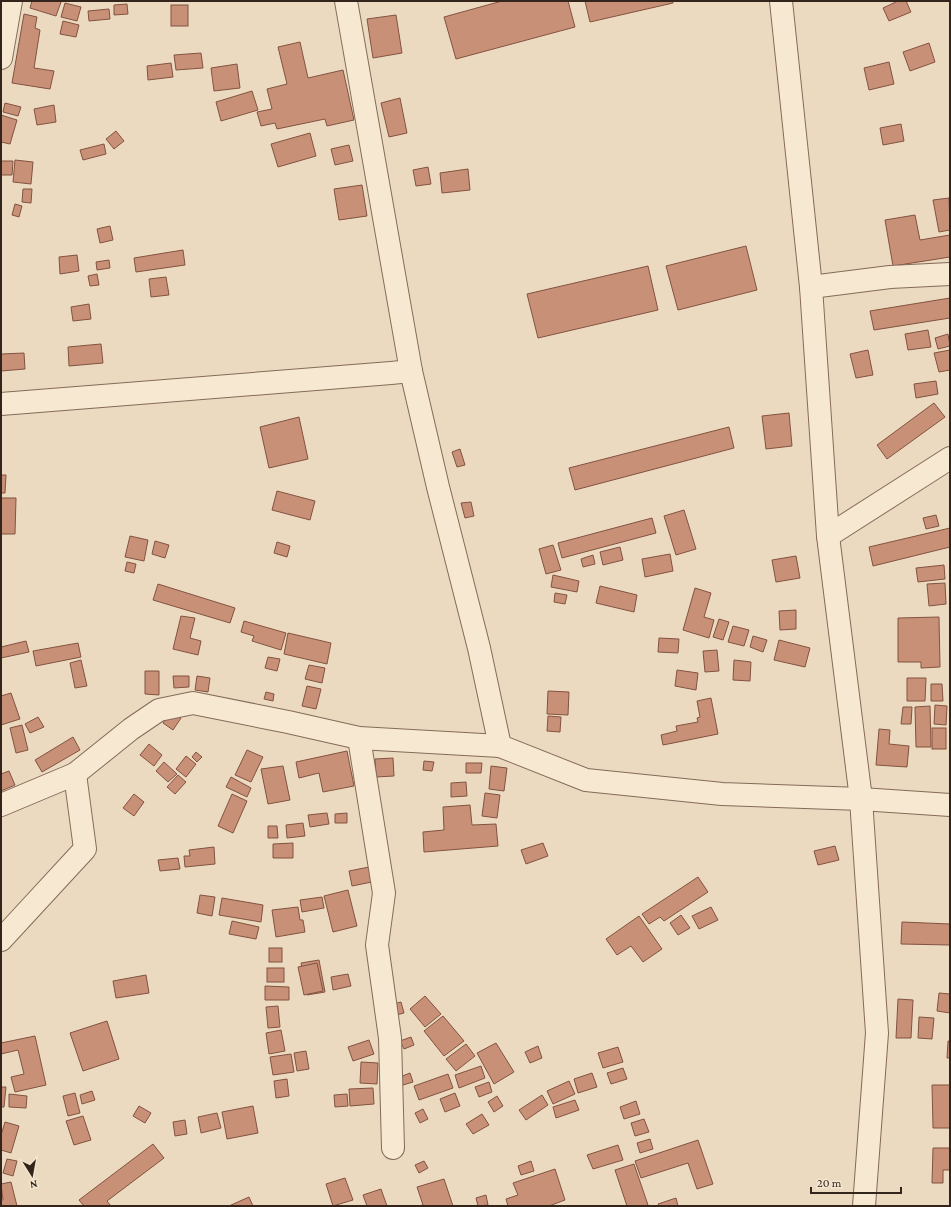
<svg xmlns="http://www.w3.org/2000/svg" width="951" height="1207" viewBox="0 0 951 1207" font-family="'Crimson Pro',serif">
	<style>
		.building { fill: #c89077; stroke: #825340 }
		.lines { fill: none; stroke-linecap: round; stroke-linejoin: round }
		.minor-casing { stroke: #846b59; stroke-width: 24 }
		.minor { stroke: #f7e8d2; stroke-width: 22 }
	</style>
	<rect width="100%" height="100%" fill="#ecdac0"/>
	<g class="building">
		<polygon points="32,1 58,1 61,2 56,16 30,8"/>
		<polygon points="502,1 568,1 575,27 456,59 444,17"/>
		<polygon points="585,1 673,1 673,3 590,22"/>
		<polygon points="898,1 906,1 911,12 889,21 883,8"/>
		<polygon points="65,3 81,7 77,21 61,17"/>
		<polygon points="127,4 128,14 114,15 114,5"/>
		<rect x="171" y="5" width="17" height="21"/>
		<polygon points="109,9 110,19 89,21 88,11"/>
		<polygon points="24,14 37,17 35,28 40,30 34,68 54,71 50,89 12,83"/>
		<polygon points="396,15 402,53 373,58 367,19"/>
		<polygon points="63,21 79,25 76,37 60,34"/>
		<polygon points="300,42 308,78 343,70 354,120 327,126 325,119 277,129 275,123 261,126 257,112 272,109 267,89 287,84 278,47"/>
		<polygon points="929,43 935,62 910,71 903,52"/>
		<polygon points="201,53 203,68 176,70 174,55"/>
		<polygon points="889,62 894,84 869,90 864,68"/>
		<polygon points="171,63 173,77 148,80 147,66"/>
		<polygon points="237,64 240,88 214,91 211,68"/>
		<polygon points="252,91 258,110 221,121 216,102"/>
		<polygon points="400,98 407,133 389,137 381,103"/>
		<polygon points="5,103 21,107 18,116 3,112"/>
		<polygon points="54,105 56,122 37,125 34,109"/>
		<polygon points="1,115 17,120 10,144 1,142"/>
		<polygon points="901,124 904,141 883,145 880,128"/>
		<polygon points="116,131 124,141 114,149 106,139"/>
		<polygon points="310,133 316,156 278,167 271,144"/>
		<polygon points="104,144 106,154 83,160 80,150"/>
		<polygon points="349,145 353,161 335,165 331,149"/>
		<polygon points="15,160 33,162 31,184 13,182"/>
		<polygon points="1,161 13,161 12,175 1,175"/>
		<polygon points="428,167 431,184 416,186 413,170"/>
		<polygon points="468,169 470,190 442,193 440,173"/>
		<polygon points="362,185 367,216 339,220 334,189"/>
		<polygon points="23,189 32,189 31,203 22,202"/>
		<polygon points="949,198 950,230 939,232 933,200"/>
		<polygon points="15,204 22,206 19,217 12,215"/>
		<polygon points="915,215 920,240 950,235 950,257 893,266 885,220"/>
		<polygon points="110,226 113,240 100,243 97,229"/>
		<polygon points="746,246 757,290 678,310 666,266"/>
		<polygon points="183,250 185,265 136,272 134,258"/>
		<polygon points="77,255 79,271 60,274 59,257"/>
		<polygon points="109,260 110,268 97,270 96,262"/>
		<polygon points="648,266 658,310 538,338 527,294"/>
		<polygon points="97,274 99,285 90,286 88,276"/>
		<polygon points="166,277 169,295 151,297 149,279"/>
		<polygon points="950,298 950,318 874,330 870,311"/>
		<polygon points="89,304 91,319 73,321 71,307"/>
		<polygon points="928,330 931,347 908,350 905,334"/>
		<polygon points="948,334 950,346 938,349 935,338"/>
		<polygon points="101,344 103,363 69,366 68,347"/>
		<polygon points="868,350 873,375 856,378 850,354"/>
		<polygon points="950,350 950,370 939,372 934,353"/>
		<polygon points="24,353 25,369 1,371 1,354"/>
		<polygon points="936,381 938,394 916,398 914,384"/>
		<polygon points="934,403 945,417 887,459 877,445"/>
		<polygon points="789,413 792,446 766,449 762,416"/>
		<polygon points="299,417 308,459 269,468 260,427"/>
		<polygon points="729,427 734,448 575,490 569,468"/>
		<polygon points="460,449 465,465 457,467 452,452"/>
		<polygon points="1,475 6,475 5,493 1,493"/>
		<polygon points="277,491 315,501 310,520 272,510"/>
		<polygon points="1,498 16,498 15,534 1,534"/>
		<polygon points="471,502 474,516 465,518 461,503"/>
		<polygon points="684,510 696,549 676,555 664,516"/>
		<polygon points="936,515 939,526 926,529 923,518"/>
		<polygon points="652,518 656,533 562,558 558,543"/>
		<polygon points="950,528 950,547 873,566 869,547"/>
		<polygon points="130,536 148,540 144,561 125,557"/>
		<polygon points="155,541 169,545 165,558 152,554"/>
		<polygon points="277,542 290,546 287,557 274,553"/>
		<polygon points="553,545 561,570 546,574 539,549"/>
		<polygon points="620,547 623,560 603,565 600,552"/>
		<polygon points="670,554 673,571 645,577 642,559"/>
		<polygon points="593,555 595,564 583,567 581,559"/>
		<polygon points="796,556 800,578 776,582 772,560"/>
		<polygon points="127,562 136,564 134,573 125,571"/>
		<polygon points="944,565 945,579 918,582 916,568"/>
		<polygon points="553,575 579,581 577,592 551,587"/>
		<polygon points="945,583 946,604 929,606 927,584"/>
		<polygon points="158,584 235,608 230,623 153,600"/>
		<polygon points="600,586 637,595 634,612 596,603"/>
		<polygon points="695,588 711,593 704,617 714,620 709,638 683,630"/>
		<polygon points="555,593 567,595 565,604 554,602"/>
		<polygon points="796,610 796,629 780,630 779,611"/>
		<polygon points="181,616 195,618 190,638 201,641 198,655 173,649"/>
		<polygon points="939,617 940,667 921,668 921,662 898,662 898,618"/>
		<polygon points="719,619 729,622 723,640 713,637"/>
		<polygon points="244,621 286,633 281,650 252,641 254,636 241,632"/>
		<polygon points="733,626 749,630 744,646 728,642"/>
		<polygon points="288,633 331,643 327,664 284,654"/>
		<polygon points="753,636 767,640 763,652 750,647"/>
		<polygon points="659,638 679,639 678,653 658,652"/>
		<polygon points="779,640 810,648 805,667 774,660"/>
		<polygon points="26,641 29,652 1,658 1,647"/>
		<polygon points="78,643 81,657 36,666 33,651"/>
		<polygon points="717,650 719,671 705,672 703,651"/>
		<polygon points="268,657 280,659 277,671 265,668"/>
		<polygon points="81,660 87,686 75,688 70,663"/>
		<polygon points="734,660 751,662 750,681 733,680"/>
		<polygon points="309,665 325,668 322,683 305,679"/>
		<polygon points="677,670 698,673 696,690 675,686"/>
		<polygon points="145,671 159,671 159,695 145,694"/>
		<polygon points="173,676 189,676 189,687 174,688"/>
		<polygon points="197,676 210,678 208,692 195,690"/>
		<polygon points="907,678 926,678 925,701 907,701"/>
		<polygon points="931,684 942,684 943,701 931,701"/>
		<polygon points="307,686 321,689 316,709 302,706"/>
		<polygon points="548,691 569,692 568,715 547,714"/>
		<polygon points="266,692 274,694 273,701 264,699"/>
		<polygon points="11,693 20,719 1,725 1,696"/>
		<polygon points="711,698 718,734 663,745 661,735 677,731 676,726 698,722 697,718 700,717 697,701"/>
		<polygon points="935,705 947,706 946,725 934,724"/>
		<polygon points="930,706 931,747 916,747 915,707"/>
		<polygon points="903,707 912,707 911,724 901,724"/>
		<polygon points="170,712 181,718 173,730 163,723"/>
		<polygon points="548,716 561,717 560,732 547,731"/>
		<polygon points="38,717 44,727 30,733 25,724"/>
		<polygon points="22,725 28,750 16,753 10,728"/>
		<rect x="932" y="728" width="14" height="21"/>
		<polygon points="879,729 890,730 889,744 909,746 907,767 876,765"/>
		<polygon points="73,737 80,750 42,772 35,760"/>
		<polygon points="149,744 162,755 154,766 140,755"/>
		<polygon points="247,750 263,757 251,782 235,775"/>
		<polygon points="347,751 354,786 323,792 319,773 299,778 296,762"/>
		<polygon points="196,752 202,757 197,762 192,757"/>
		<polygon points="186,756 196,764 186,777 176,769"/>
		<polygon points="393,758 394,776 376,777 375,759"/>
		<polygon points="424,761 434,762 432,771 423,770"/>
		<polygon points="164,762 177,774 168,782 156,771"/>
		<polygon points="466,763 482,763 481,773 466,773"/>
		<polygon points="283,766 290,800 268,804 261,769"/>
		<polygon points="491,766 507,768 504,791 489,789"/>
		<polygon points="9,771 15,785 1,791 1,774"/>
		<polygon points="178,775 186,782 175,794 167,787"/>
		<polygon points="231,777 251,788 247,797 226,787"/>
		<polygon points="466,782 467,796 451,797 451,783"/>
		<polygon points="485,793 500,795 497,818 482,816"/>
		<polygon points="134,794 144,802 134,816 123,808"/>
		<polygon points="232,794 247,801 233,833 218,826"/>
		<polygon points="470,805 472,825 496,824 498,846 424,852 423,832 444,830 443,807"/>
		<polygon points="327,813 329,824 310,827 308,815"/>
		<polygon points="347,813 347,823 335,823 335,814"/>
		<polygon points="303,823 305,836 287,838 286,825"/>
		<polygon points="268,826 277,826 278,838 268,838"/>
		<polygon points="293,843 293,858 273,858 273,844"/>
		<polygon points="543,843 548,856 526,864 521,850"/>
		<polygon points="835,846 839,860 818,865 814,851"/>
		<polygon points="214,847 215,864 185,867 184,856 190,856 189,850"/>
		<polygon points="178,858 180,869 160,871 158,860"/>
		<polygon points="369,867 372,882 352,886 349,871"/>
		<polygon points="698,877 708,892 664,921 660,917 649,924 642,914"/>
		<polygon points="348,890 357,926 333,932 324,896"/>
		<polygon points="200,895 215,897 212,916 197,913"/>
		<polygon points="322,897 324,908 302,912 300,900"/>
		<polygon points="222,898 263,905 261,922 219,915"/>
		<polygon points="298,907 300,920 303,920 305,932 276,937 272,910"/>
		<polygon points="711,907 718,920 699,929 692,916"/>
		<polygon points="681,915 690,928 678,935 670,923"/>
		<polygon points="639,916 662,949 643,962 631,946 617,955 606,939"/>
		<polygon points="232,921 259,927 256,939 229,934"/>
		<polygon points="902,922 950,924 950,945 901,944"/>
		<rect x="269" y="948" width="13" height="14"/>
		<polygon points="319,960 325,992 307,995 301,963"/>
		<polygon points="317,963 323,991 304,995 298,967"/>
		<rect x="267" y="968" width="17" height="14"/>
		<polygon points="348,974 351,986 333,990 331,977"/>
		<polygon points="146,975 149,993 116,998 113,981"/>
		<polygon points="265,986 289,987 289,1000 265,1000"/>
		<polygon points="939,993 950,994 950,1013 937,1011"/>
		<polygon points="425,996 441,1014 425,1027 410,1009"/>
		<polygon points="898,999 913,1000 911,1038 896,1038"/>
		<polygon points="401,1002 404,1013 393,1016 390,1005"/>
		<polygon points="278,1006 280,1027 268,1028 266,1007"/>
		<polygon points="443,1016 464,1041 444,1056 424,1031"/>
		<polygon points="919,1017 934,1018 932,1039 918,1038"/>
		<polygon points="107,1021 119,1059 83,1071 70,1033"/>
		<polygon points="281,1030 285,1051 269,1054 266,1033"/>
		<polygon points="35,1036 46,1085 15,1092 11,1077 24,1074 18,1050 1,1054 1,1043"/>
		<polygon points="411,1037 414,1045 404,1049 400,1041"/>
		<polygon points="369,1040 374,1054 353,1061 348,1047"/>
		<polygon points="948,1041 950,1041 950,1058 947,1058"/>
		<polygon points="496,1043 514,1072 494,1084 477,1053"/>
		<polygon points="466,1044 475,1056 456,1071 446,1059"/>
		<polygon points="538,1046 542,1058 530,1063 525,1052"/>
		<polygon points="618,1047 623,1062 603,1068 598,1053"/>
		<polygon points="306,1051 309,1069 297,1071 294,1053"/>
		<polygon points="291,1054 294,1072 273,1075 270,1057"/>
		<polygon points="361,1062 378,1063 377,1084 360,1083"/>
		<polygon points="481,1066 485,1078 459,1088 455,1075"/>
		<polygon points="623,1068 627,1079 611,1084 607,1073"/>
		<polygon points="410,1073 413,1082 403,1085 400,1077"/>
		<polygon points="592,1073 597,1087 578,1093 574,1079"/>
		<polygon points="448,1074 453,1088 419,1100 414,1086"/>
		<polygon points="287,1079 289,1096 276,1098 274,1081"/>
		<polygon points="569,1081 575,1094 553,1104 547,1091"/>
		<polygon points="489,1082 492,1092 479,1097 475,1087"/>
		<polygon points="932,1085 950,1085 950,1128 933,1128"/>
		<polygon points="1,1087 6,1087 4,1107 1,1107"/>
		<polygon points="373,1088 374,1104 350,1106 349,1089"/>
		<polygon points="92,1091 95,1100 82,1104 80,1095"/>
		<polygon points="75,1093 80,1113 68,1116 63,1096"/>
		<polygon points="455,1093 460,1106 445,1112 440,1099"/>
		<polygon points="9,1094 27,1096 26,1108 9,1107"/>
		<polygon points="347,1094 348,1106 335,1107 334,1095"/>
		<polygon points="542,1095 548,1105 526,1120 519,1110"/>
		<polygon points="497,1096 503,1106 494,1112 488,1102"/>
		<polygon points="575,1100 579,1110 556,1118 553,1107"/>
		<polygon points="636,1101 640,1114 624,1119 620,1107"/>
		<polygon points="139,1106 151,1113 145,1123 133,1116"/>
		<polygon points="253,1106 258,1133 227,1139 222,1112"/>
		<polygon points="423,1109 428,1119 420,1123 415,1113"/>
		<polygon points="217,1113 221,1128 201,1133 198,1117"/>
		<polygon points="482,1114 489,1125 473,1134 466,1124"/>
		<polygon points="83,1116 91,1140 74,1145 66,1121"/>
		<polygon points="644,1119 649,1132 635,1136 631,1123"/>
		<polygon points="185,1120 187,1134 175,1136 173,1122"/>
		<polygon points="5,1122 19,1126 11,1153 1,1150 1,1135"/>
		<polygon points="650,1139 653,1149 640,1153 637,1143"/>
		<polygon points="698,1140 713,1184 697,1189 688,1163 641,1178 635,1161"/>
		<polygon points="153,1144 164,1158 107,1201 111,1206 84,1206 79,1200"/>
		<polygon points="618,1145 623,1160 593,1169 587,1155"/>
		<polygon points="933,1148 950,1148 950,1170 943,1170 943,1183 932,1183"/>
		<polygon points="7,1159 17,1161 13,1176 3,1173"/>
		<polygon points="424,1161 428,1168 419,1173 415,1165"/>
		<polygon points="531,1161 534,1171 521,1175 518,1166"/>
		<polygon points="634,1164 648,1205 644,1206 627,1206 615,1170"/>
		<polygon points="555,1169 565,1200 549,1206 508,1206 506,1199 518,1195 513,1183"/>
		<polygon points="345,1178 353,1200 333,1206 326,1184"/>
		<polygon points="444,1179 453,1206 419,1206 423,1205 417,1187"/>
		<polygon points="11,1182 17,1206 1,1206 1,1200 3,1200 1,1184"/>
		<polygon points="381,1189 387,1206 367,1206 363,1195"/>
		<polygon points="486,1195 488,1205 478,1206 476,1198"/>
		<polygon points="249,1197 253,1206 229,1206"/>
		<polygon points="676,1198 678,1206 659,1206 658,1204"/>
	</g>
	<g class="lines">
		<g class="minor-casing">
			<g id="minor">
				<polyline points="346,1 411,371 438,487 479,648 500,746 586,780 722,794 861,799 950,805"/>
				<polyline points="781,1 811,287 828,536 861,799 877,1033 864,1206"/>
				<polyline points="1,58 11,1"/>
				<polyline points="811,287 890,277 950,274"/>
				<polyline points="1,404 391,373 411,371"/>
				<polyline points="828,536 950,458"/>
				<polyline points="359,738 384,893 377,945 390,1038 393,1148"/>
				<polyline points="1,805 75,774 131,729 159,710 193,703 288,722 359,738 500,746"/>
				<polyline points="1,940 85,849 75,774"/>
			</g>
		</g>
		<use href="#minor" class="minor"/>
	</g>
	<rect width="951" height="1207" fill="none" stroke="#34251c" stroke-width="4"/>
	<g transform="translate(32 1175) rotate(169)" stroke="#f3e5cf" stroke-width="3" paint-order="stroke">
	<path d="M0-3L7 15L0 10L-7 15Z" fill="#34251c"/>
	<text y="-6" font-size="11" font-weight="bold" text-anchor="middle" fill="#34251c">N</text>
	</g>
	<path d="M811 1187v6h90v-6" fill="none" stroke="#34251c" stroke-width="2"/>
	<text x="817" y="1187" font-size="12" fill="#34251c" stroke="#f3e5cf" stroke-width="3" paint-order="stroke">20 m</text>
</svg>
